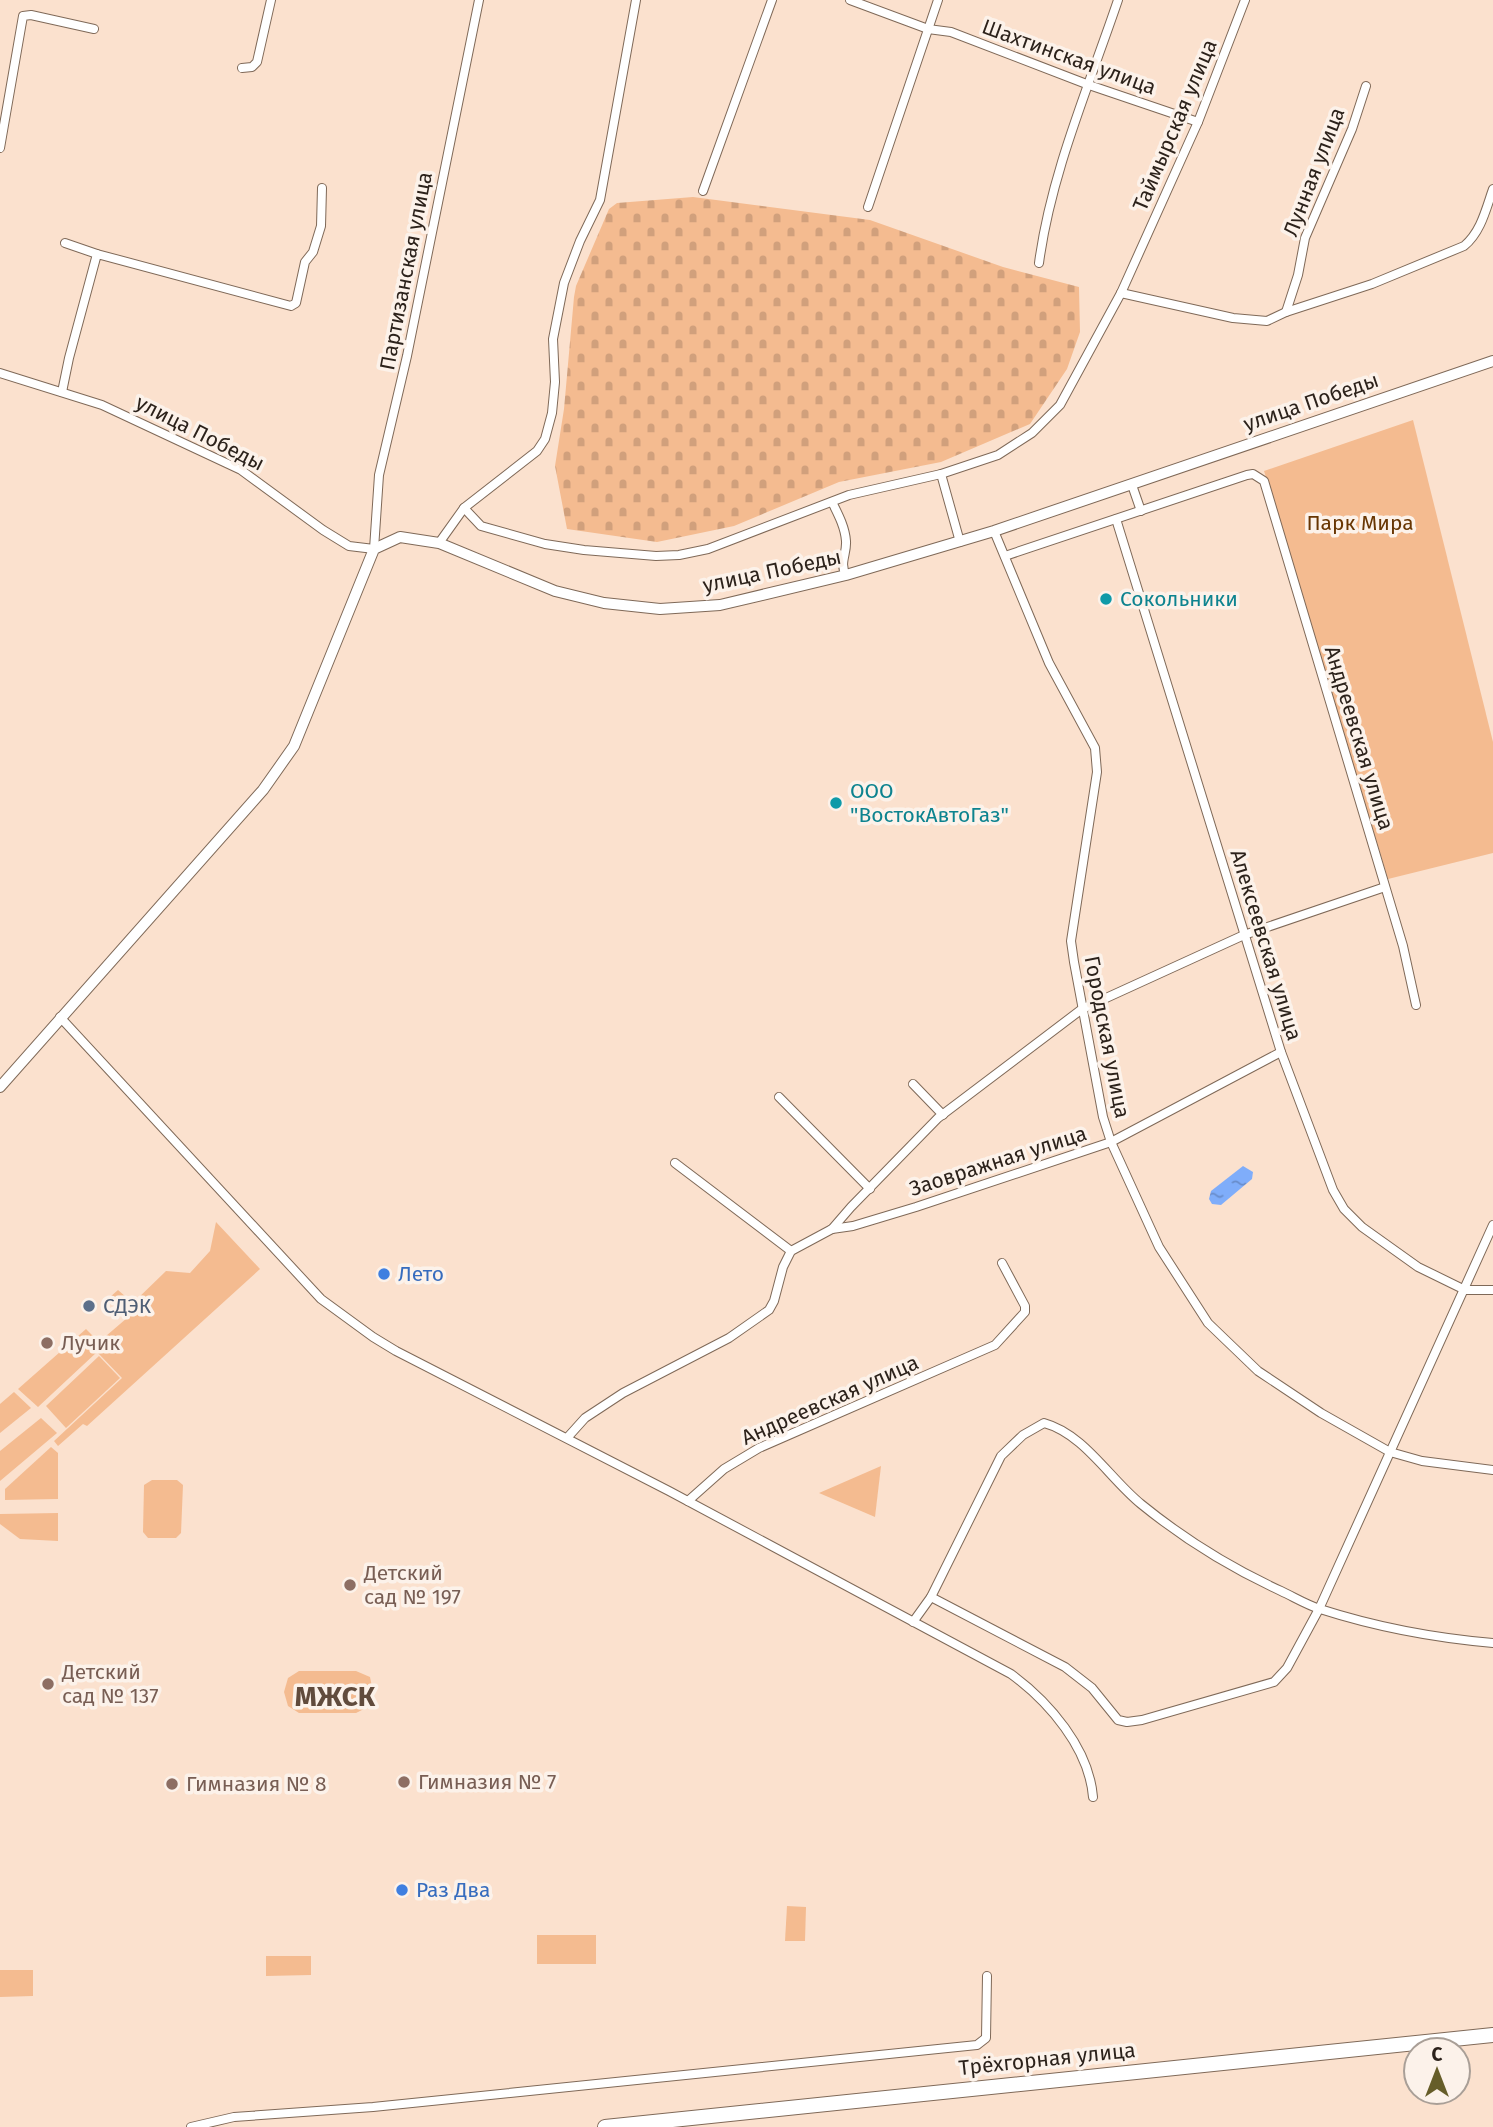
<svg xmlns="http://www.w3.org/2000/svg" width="1493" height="2127" viewBox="0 0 1493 2127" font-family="'Fira Sans',sans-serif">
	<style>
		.green { fill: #f4bb90 }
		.cemetery { fill: url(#cemetery-stones) }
		.water { fill: url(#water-ripples) }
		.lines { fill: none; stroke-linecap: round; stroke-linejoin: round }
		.street-casing { stroke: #7f6958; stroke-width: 10 }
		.secondary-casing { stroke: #7f6958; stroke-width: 12 }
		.highway-casing { stroke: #7f6958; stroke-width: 16 }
		.street { stroke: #fff; stroke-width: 8 }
		.secondary { stroke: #fff; stroke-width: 10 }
		.highway { stroke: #fff; stroke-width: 14 }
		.culture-dot { fill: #0f9aa8; stroke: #fcf2ea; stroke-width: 2.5 }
		.shop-dot { fill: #3f7fe0; stroke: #fcf2ea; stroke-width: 2.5 }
		.service-dot { fill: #5c6f8a; stroke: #fcf2ea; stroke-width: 2.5 }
		.education-dot { fill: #8d6e63; stroke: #fcf2ea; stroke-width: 2.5 }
		.labels { text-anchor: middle; stroke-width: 7; stroke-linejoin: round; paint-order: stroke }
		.street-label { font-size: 21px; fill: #2c221b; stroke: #fcf2ea }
		.park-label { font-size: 21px; fill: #683603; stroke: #fcf2ea }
		.culture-label { font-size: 21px; fill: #0d838f; stroke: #fcf2ea; text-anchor: start }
		.shop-label { font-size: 21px; fill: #366cbe; stroke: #fcf2ea; text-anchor: start }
		.service-label { font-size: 21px; fill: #4e5e75; stroke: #fcf2ea; text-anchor: start }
		.education-label { font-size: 21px; fill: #785e54; stroke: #fcf2ea; text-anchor: start }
		.district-label { font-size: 28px; font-weight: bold; fill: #614b3c; stroke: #fcf2ea }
	</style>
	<defs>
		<pattern id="cemetery-stones" width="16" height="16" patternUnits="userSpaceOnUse" patternTransform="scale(1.75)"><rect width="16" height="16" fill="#f4bb90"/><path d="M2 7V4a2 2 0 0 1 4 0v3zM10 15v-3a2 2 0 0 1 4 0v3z" fill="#d1a07c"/></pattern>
		<pattern id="water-ripples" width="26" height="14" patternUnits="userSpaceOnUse" patternTransform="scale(1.75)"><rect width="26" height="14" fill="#7fadfa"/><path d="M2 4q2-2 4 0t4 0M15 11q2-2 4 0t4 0" fill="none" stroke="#688cca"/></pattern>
	</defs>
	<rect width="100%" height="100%" fill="#fbe1ce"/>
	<g class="green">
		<polygon points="1413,420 1493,742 1493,853 1388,879 1264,471"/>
		<polygon points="216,1222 260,1269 87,1426 83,1424 58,1446 54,1441 122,1378 97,1352 38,1407 18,1389 86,1329 99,1342 127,1318 110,1297 118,1290 133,1303 166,1271 190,1273 210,1251"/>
		<polygon points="99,1356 120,1378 66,1428 46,1406"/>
		<polygon points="14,1392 31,1408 0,1433 0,1404"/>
		<polygon points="41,1418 57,1433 0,1481 0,1451"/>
		<polygon points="51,1447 58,1453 58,1499 5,1500 5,1489"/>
		<polygon points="881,1466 875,1517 819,1493"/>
		<polygon points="152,1480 177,1480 183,1485 181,1533 176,1538 148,1538 143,1532 144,1485"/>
		<polygon points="58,1513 58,1541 20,1539 0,1524 0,1514"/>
		<polygon points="299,1671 356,1671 370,1677 373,1692 370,1706 356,1713 299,1713 288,1706 284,1692 288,1678"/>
		<polygon points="787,1906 806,1907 805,1941 785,1941"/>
		<rect x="537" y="1935" width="59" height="29"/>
		<polygon points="266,1956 311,1956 311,1975 266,1976"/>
		<polygon points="0,1970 33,1970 33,1996 0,1997"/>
	</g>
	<polygon class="cemetery" points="693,197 870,220 1003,267 1079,287 1080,332 1067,369 1030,424 941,462 839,482 734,526 657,542 567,529 555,466 564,409 574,297 576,286 609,209 617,203"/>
	<polygon class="water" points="1243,1166 1253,1172 1252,1179 1221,1205 1212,1204 1209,1199 1211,1191"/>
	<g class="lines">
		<g class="street-casing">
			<g id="street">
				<polyline points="850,0 928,29 951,32 1089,85 1198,122"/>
				<polyline points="242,68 252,67 257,62 271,0"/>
				<polyline points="0,148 23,16 31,15 94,29"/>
				<polyline points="703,191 772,0"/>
				<polyline points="868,207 938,0"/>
				<polyline points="65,243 97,254"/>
				<path d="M1039 263C1051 173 1089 86 1118 0"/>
				<path d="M1121 293 1233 318 1267 321 1286 312 1372 284 1464 246C1481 232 1486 209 1493 189"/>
				<polyline points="1286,312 1298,275 1305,238 1352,129 1366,86"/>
				<polyline points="0,373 102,405 241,470 323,530 349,546 374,549 379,475 407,356 479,0"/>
				<polyline points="62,392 69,358 97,254 291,306 296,303 305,262 313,252 321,226 322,188"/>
				<polyline points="941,474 960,542"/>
				<polyline points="1132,485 1141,511"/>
				<path d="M832 502C838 514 845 527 846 541 847 554 839 563 846 575"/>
				<polyline points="464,508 481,526 545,544 584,550 656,556 679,555 708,549 849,495 941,474 998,455 1032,433 1060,405 1121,293 1198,122 1245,0"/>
				<polyline points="1116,519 1281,1052 1333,1190 1344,1209 1362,1227 1418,1267 1465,1290 1493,1290"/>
				<polyline points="994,531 1049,663 1095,748 1097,772 1071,941 1074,962 1103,1117 1111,1142 1159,1247 1208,1323 1258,1371 1321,1413 1390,1452 1422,1461 1493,1470"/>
				<polyline points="439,543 464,508 537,451 545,439 552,413 555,382 553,339 564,283 580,241 600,200 636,0"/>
				<polyline points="1005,556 1247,475 1253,474 1264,481 1403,946 1416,1005"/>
				<path d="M60 1017 321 1299 373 1337 396 1351 669 1491 1011 1674C1049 1702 1089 1748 1093 1797"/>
				<polyline points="913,1084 943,1115"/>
				<polyline points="779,1097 870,1189"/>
				<polyline points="675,1163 791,1251"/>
				<polyline points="832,1229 853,1226 916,1207 1111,1142 1281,1052"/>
				<polyline points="567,1438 585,1418 623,1393 729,1338 769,1310 774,1301 783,1267 791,1251 832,1229 851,1207 938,1118 1082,1009 1244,935 1385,887"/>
				<polyline points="688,1501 724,1469 759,1448 995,1345 1025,1312 1025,1306 1002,1263"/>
				<polyline points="931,1597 1065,1667 1092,1688 1118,1720 1127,1722 1142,1720 1274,1682 1287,1668 1319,1609 1493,1225"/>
				<path d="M913 1622 931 1597 1001 1456 1023 1435 1044 1423C1084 1434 1109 1478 1141 1504 1184 1539 1231 1568 1281 1591 1294 1597 1307 1605 1320 1609 1376 1627 1435 1638 1493 1643"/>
				<polyline points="191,2127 234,2117 373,2107 977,2045 986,2038 987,1976"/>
			</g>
		</g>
		<g class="secondary-casing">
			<polyline id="secondary" points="0,1087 263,790 294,746 374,549 400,537 439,543 555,591 604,603 660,609 720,605 846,575 994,531 1493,361"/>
		</g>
		<g class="highway-casing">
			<polyline id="highway" points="605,2127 1493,2035"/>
		</g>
		<use href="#street" class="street"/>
		<use href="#secondary" class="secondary"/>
		<use href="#highway" class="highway"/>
	</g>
	<g class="culture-dot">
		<circle cx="1106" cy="599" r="7"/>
		<circle cx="836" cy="803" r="7"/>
	</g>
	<g class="shop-dot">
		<circle cx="384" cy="1274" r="7"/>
		<circle cx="402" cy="1890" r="7"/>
	</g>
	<circle class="service-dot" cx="89" cy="1306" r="7"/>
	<g class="education-dot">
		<circle cx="47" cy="1343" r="7"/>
		<circle cx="350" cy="1585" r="7"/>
		<circle cx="48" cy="1684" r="7"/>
		<circle cx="404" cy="1782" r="7"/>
		<circle cx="172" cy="1784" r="7"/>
	</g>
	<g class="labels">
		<g class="street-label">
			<text transform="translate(1069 57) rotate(20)" y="7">Шахтинская улица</text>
			<text transform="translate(1175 125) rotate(-67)" y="7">Таймырская улица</text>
			<text transform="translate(1314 172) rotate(-69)" y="7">Лунная улица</text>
			<text transform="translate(406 271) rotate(-79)" y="7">Партизанская улица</text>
			<text transform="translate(1311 402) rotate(-19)" y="7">улица Победы</text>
			<text transform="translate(200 433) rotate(27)" y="7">улица Победы</text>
			<text transform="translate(772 571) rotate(-12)" y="7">улица Победы</text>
			<text transform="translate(1359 738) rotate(73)" y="7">Андреевская улица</text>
			<text transform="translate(1266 945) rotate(73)" y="7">Алексеевская улица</text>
			<text transform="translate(1107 1037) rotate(79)" y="7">Городская улица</text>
			<text transform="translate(998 1161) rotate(-18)" y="7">Заовражная улица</text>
			<text transform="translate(830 1400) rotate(-24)" y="7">Андреевская улица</text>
			<text transform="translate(1047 2059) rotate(-6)" y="7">Трёхгорная улица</text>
		</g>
		<g class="park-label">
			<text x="1360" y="530">Парк Мира</text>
		</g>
		<g class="culture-label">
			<text x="1120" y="606">Сокольники</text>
			<text x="850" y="798">ООО<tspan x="850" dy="24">"ВостокАвтоГаз"</tspan></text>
		</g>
		<g class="shop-label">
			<text x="398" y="1281">Лето</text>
			<text x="416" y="1897">Раз Два</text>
		</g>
		<g class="service-label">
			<text x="103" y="1313">СДЭК</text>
		</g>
		<g class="education-label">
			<text x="61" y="1350">Лучик</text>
			<text x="364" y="1580">Детский<tspan x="364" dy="24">сад № 197</tspan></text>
			<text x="62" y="1679">Детский<tspan x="62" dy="24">сад № 137</tspan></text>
			<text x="418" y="1789">Гимназия № 7</text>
			<text x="186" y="1791">Гимназия № 8</text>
		</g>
		<g class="district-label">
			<text x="335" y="1706">МЖСК</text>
		</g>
	</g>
	<g transform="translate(1437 2071)"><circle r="33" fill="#fcf2ea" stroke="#a99f97" stroke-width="2"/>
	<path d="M0-5L12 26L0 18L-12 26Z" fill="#665d29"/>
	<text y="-10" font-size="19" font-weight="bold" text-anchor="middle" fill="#2c221b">С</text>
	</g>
</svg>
